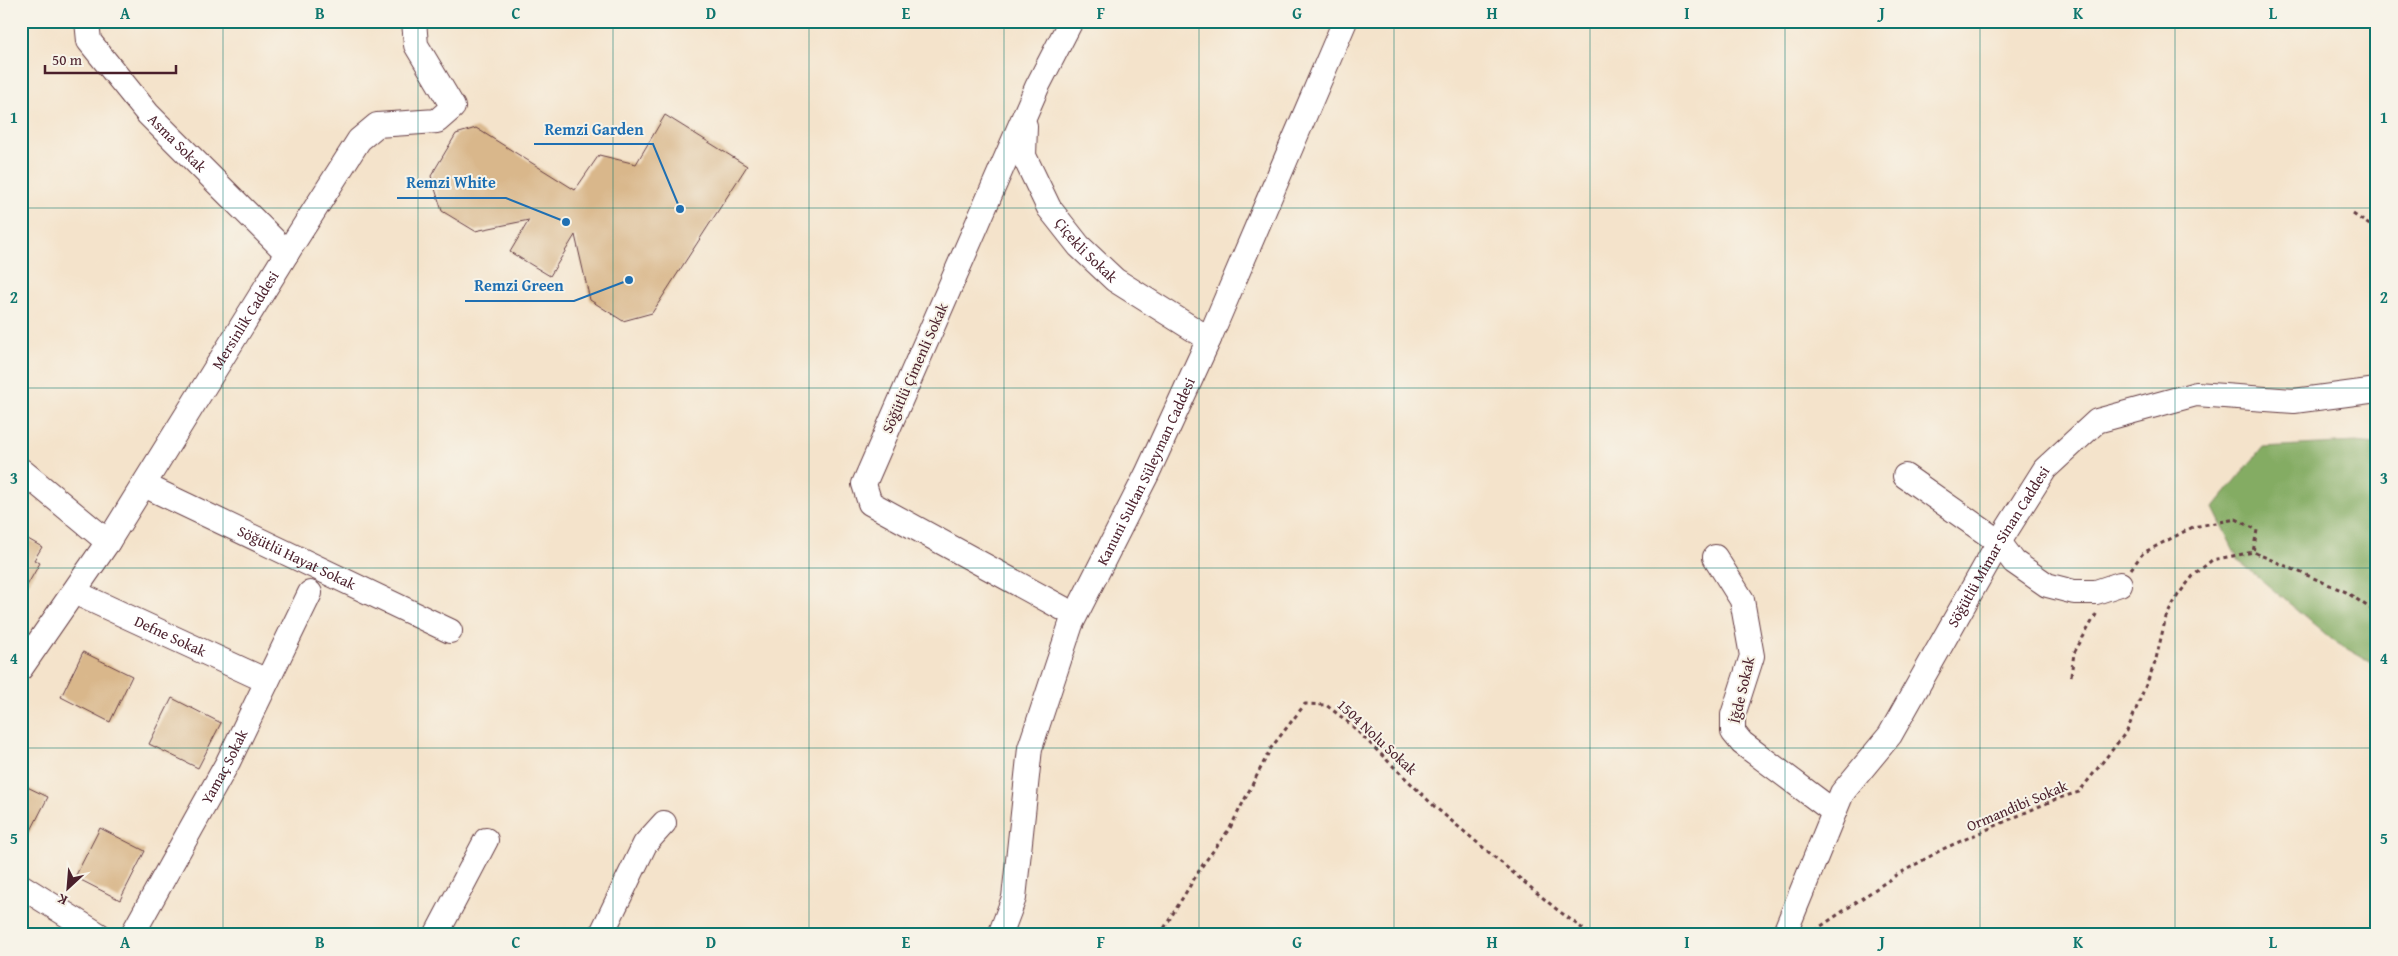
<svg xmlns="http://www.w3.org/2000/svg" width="2398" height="956" viewBox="0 0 2398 956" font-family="'Gentium Book Plus',serif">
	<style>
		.forest { fill: #84ac63; stroke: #676647 }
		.building { fill: #d9b78b }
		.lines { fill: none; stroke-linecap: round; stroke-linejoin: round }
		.minor-casing { stroke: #643c43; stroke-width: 26 }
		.path { stroke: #643c43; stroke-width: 3; stroke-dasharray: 4 4; stroke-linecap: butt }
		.minor { stroke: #fff; stroke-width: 24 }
		.grid { fill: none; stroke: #0f766e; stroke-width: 1; stroke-opacity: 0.55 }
		.labels { text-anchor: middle; stroke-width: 4; stroke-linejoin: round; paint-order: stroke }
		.street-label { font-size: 15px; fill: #4a1f2b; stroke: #f7f3e8 }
		.leader { fill: none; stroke: #1f6fb2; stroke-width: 2 }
		.callout-dot { fill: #1f6fb2; stroke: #f7f3e8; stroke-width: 2 }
		.callout-label { font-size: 16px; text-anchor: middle; font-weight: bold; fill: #1f6fb2; stroke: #f7f3e8; stroke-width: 4; stroke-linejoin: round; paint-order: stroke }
		.neatline { fill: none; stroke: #0f766e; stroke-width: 2 }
		.grid-label { font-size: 16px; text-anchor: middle; font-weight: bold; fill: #0f766e }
	</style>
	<rect width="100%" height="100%" fill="#f7f3e8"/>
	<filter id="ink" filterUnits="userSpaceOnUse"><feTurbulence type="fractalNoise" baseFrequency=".02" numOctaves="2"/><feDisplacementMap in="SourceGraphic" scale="10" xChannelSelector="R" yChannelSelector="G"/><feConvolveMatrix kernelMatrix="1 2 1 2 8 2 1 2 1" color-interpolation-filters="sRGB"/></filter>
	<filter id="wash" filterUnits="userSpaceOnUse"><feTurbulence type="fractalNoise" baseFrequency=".0096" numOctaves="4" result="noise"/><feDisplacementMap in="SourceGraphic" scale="20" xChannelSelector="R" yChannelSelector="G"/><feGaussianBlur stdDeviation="1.12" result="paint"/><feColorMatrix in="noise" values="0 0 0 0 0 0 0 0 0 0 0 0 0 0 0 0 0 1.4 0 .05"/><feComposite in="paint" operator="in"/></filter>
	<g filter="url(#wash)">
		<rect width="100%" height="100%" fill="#f4e3cb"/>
		<polygon class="forest" points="2355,442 2377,444 2377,666 2335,642 2239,561 2213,508 2263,447"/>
		<g id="blocks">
			<g class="building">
				<polygon points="665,115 747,166 652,313 623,321 590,300 575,235 550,276 510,252 529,220 475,231 442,211 431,176 456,134 476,128 575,190 599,155 636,164"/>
				<polygon points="21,535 42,547 34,560 40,563 21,596"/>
				<polygon points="83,652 132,676 110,722 61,697"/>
				<polygon points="172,698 221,723 198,768 149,744"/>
				<polygon points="21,784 48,797 21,850"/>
				<polygon points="100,828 145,851 120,900 75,877"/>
			</g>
		</g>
	</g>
	<g filter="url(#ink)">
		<use href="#blocks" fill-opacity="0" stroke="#643c43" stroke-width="1"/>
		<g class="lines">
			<g class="minor-casing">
				<g id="minor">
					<path id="s1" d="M87 21 89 41 148 114 287 253"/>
					<polyline points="1071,21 1037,87 864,484 870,503 1075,615"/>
					<path id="s2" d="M1025 126 1024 156 1049 208 1079 246 1115 280 1209 339"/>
					<polyline points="21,470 108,542"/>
					<polyline points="1905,476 1999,542 2014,562 2047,585 2074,592 2096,592 2120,584"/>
					<path id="s3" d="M144 485 450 631"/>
					<polyline points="1715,557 1742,600 1752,656 1733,715 1733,732 1742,743 1834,812"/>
					<path id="s4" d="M74 592 267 681"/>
					<path id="s5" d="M21 668 108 542 287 253 359 140 377 125 437 121 453 107 416 45 414 21"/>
					<polyline points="21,886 99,935"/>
					<path id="s6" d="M132 935 228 762 310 593"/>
					<polyline points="436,935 486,840"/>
					<polyline points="601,935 645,844 664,823"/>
					<path id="s7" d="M1000 935 1014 898 1030 748 1071 624 1147 474 1209 339 1345 21"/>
					<path id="s8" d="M1784 935 1842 793 1890 735 1999 542 2045 469 2097 421 2196 394 2294 401 2377 390"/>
				</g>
			</g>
			<g class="path">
				<polyline points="2353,214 2377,230"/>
				<polyline points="2131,569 2143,553 2193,527 2236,519 2257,530 2253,552"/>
				<polyline points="2071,676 2074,653 2098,611"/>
				<polyline points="1160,935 1202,866 1230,828 1271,748 1305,704 1326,705 1348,722 1435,807 1555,908 1591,935"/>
				<polyline points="1808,935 1895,876 1943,849 2056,799 2079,792 2127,731 2155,663 2166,617 2178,595 2193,576 2212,560 2253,552 2346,592 2377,613"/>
			</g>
			<use href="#minor" class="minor"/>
		</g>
	</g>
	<path class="grid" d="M223 21V935M418 21V935M613 21V935M809 21V935M1004 21V935M1199 21V935M1394 21V935M1590 21V935M1785 21V935M1980 21V935M2175 21V935M21 208H2377M21 388H2377M21 568H2377M21 748H2377"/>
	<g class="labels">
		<g class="street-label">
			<text dy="5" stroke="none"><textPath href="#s1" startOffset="155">Asma Sokak</textPath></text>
			<text dy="5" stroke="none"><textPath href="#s2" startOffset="144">Çiçekli Sokak</textPath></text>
			<text dy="5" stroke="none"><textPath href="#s5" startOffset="414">Mersinlik Caddesi</textPath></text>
			<text transform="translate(915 368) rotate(-66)" y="5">Söğütlü Çimenli Sokak</text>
			<text dy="5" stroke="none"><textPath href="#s7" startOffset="491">Kanuni Sultan Süleyman Caddesi</textPath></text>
			<text dy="5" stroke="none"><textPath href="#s8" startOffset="446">Söğütlü Mimar Sinan Caddesi</textPath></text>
			<text dy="5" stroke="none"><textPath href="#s3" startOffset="169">Söğütlü Hayat Sokak</textPath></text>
			<text dy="5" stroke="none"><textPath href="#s4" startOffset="106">Defne Sokak</textPath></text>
			<text transform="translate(1742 690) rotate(-77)" y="5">İğde Sokak</text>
			<text transform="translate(1377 737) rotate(43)" y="5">1504 Nolu Sokak</text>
			<text dy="5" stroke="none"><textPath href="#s6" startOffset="192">Yamaç Sokak</textPath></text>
			<text transform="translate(2017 806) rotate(-23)" y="5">Ormandibi Sokak</text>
		</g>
	</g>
	<path class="leader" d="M680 209L653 144H534M566 222L506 198H397M629 280L574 301H465"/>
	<g class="callout-dot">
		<circle cx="680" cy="209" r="5"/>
		<circle cx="566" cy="222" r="5"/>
		<circle cx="629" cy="280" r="5"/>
	</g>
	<g class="callout-label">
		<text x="594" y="135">Remzi Garden</text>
		<text x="451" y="188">Remzi White</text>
		<text x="519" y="291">Remzi Green</text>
	</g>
	<rect width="2398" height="956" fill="none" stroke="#f7f3e8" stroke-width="55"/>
	<g transform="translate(68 888) rotate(206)" stroke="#f7f3e8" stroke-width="4" paint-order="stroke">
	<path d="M0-4L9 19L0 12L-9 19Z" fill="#4a1f2b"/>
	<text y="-8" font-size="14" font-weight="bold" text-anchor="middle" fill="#4a1f2b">K</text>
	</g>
	<path d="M45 65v8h131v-8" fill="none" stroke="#4a1f2b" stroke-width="2.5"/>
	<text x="52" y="65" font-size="15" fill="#4a1f2b" stroke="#f7f3e8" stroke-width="4" paint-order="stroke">50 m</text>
	<rect x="28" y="28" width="2342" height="900" class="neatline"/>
	<g class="grid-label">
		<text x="125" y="19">A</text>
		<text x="320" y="19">B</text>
		<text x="516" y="19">C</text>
		<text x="711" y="19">D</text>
		<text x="906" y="19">E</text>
		<text x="1101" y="19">F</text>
		<text x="1297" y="19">G</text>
		<text x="1492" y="19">H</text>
		<text x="1687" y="19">I</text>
		<text x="1882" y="19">J</text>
		<text x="2078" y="19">K</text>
		<text x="2273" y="19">L</text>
		<text x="14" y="123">1</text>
		<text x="2384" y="123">1</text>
		<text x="14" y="303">2</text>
		<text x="2384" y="303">2</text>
		<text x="14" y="484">3</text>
		<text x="2384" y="484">3</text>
		<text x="14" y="664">4</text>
		<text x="2384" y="664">4</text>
		<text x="14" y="844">5</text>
		<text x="2384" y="844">5</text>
		<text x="125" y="948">A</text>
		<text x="320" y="948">B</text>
		<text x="516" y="948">C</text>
		<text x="711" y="948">D</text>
		<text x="906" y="948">E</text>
		<text x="1101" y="948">F</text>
		<text x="1297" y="948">G</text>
		<text x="1492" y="948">H</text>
		<text x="1687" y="948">I</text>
		<text x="1882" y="948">J</text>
		<text x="2078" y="948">K</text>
		<text x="2273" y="948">L</text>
	</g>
</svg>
